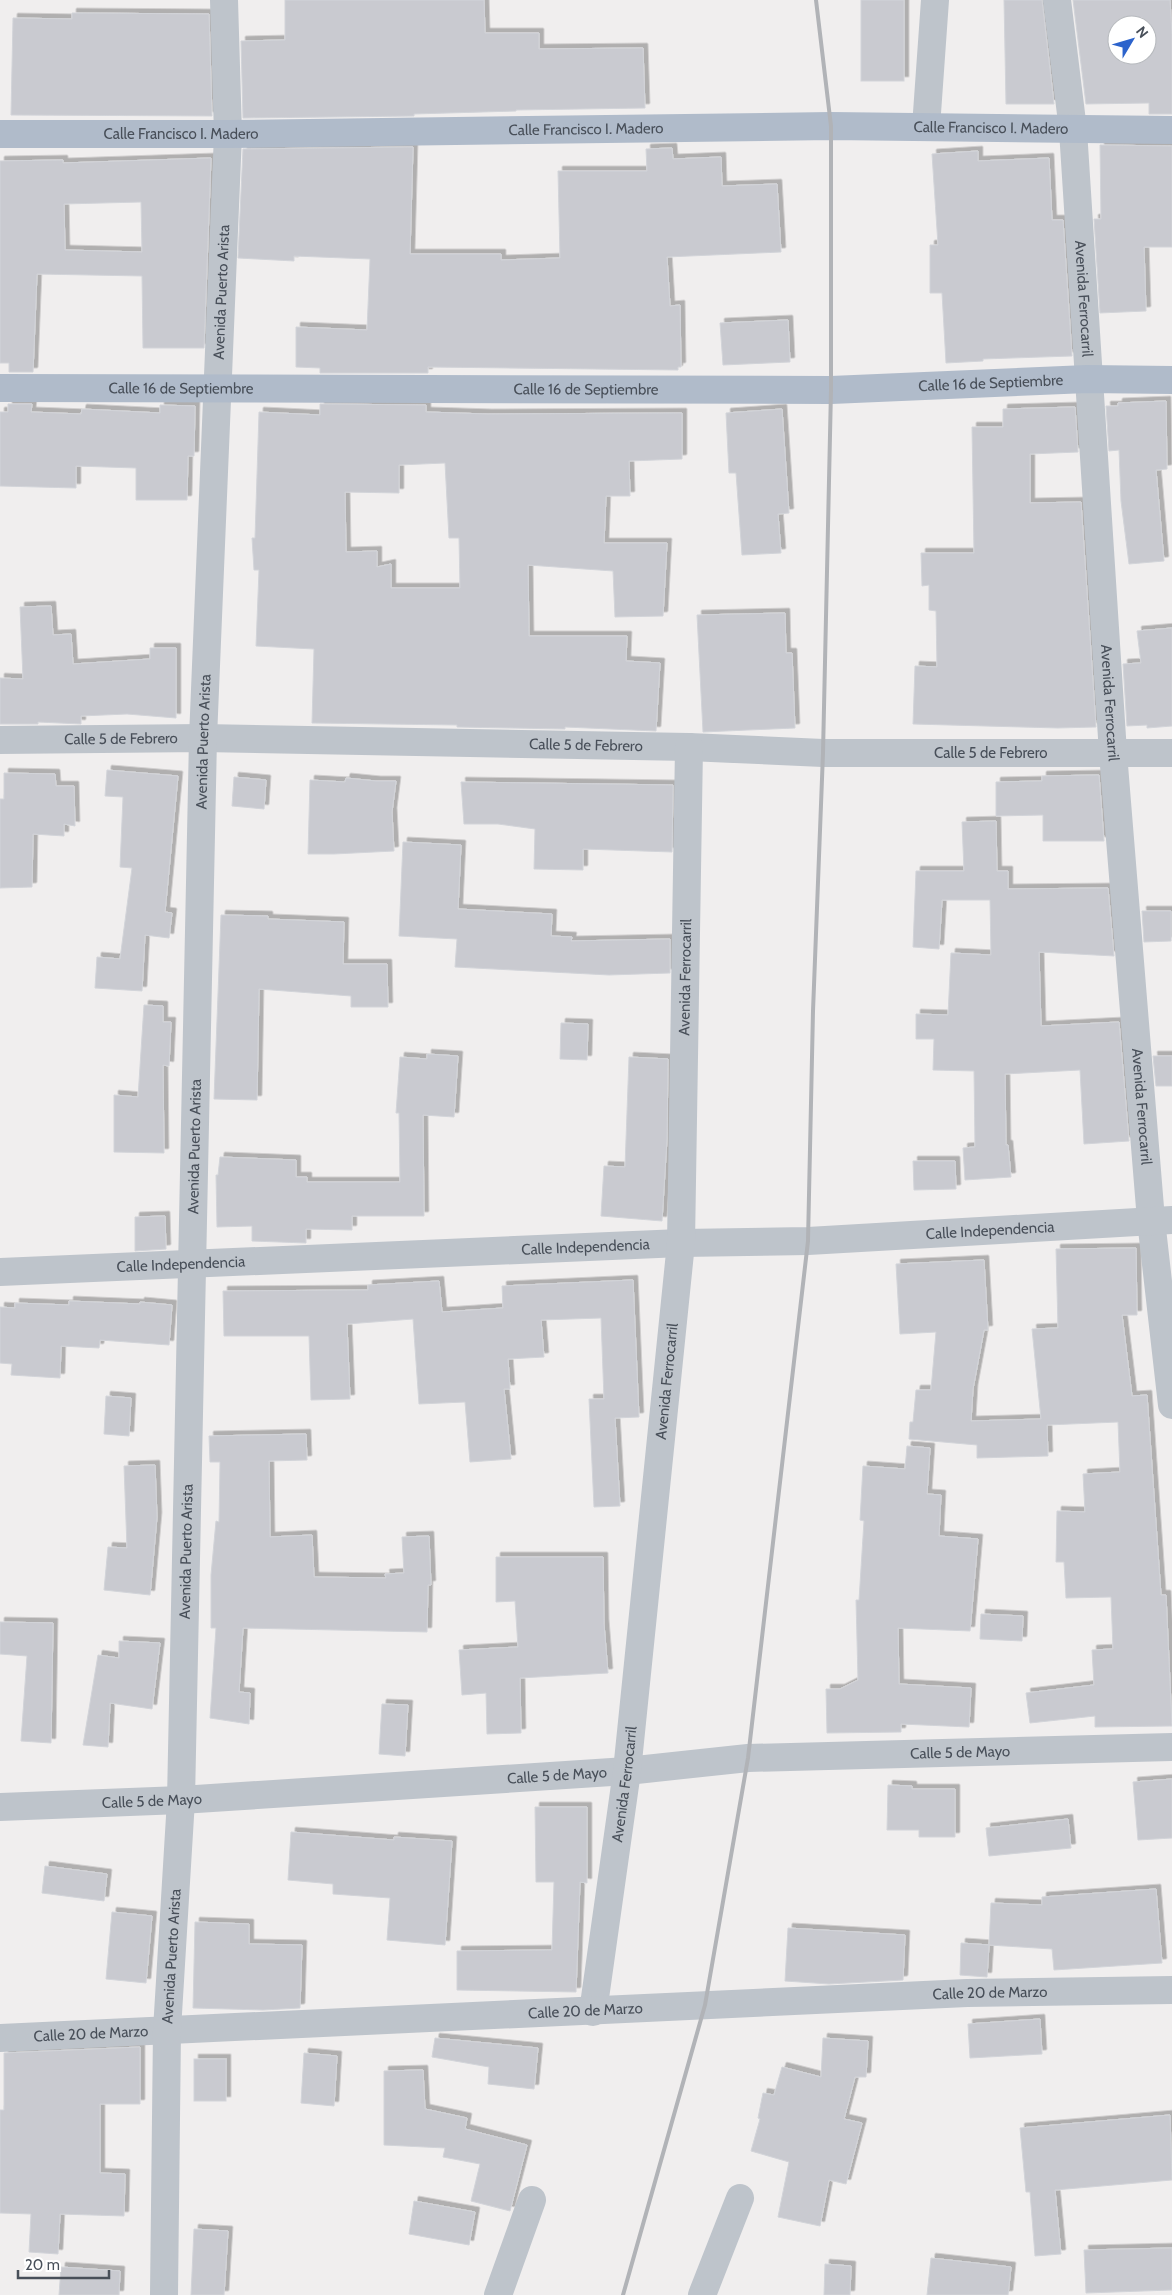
<svg xmlns="http://www.w3.org/2000/svg" width="1172" height="2295" viewBox="0 0 1172 2295" font-family="Cabin,sans-serif">
	<style>
		.building { fill: #c9cad0; stroke: #d2d4d9; fill-rule: evenodd; filter: url(#shadow) }
		.lines { fill: none; stroke-linecap: round; stroke-linejoin: round }
		.minor { stroke: #bec4cb; stroke-width: 28 }
		.major { stroke: #b0bbca; stroke-width: 28 }
		.rail { stroke: #b1b3b7; stroke-width: 4 }
		.labels { text-anchor: middle; stroke-width: 5; stroke-linejoin: round; paint-order: stroke }
		.street-label { font-size: 15px; fill: #484f59; stroke: #fff }
	</style>
	<defs>
		<filter id="shadow"><feDropShadow dx="4.5" dy="-4.5" stdDeviation="0" flood-color="#0004"/></filter>
	</defs>
	<rect width="100%" height="100%" fill="#f0eeee"/>
	<g class="building">
		<polygon points="285,0 484,0 485,33 539,33 539,49 643,48 645,108 516,110 516,111 414,114 414,116 243,118 241,41 285,40"/>
		<rect x="861" y="0" width="43" height="81"/>
		<polygon points="1004,0 1042,0 1054,104 1006,104"/>
		<path d="M1073 0H1170L1172 35V114H1149V103L1086 104ZM1117 25H1147V55H1117Z"/>
		<polygon points="72,13 209,14 212,116 11,115 13,18 72,19"/>
		<polygon points="1100,145 1172,146 1172,247 1144,247 1146,311 1100,313 1094,219 1101,219"/>
		<polygon points="413,147 410,254 501,254 501,260 560,258 558,171 647,171 646,149 672,148 673,159 721,157 722,186 777,184 781,252 667,257 670,306 680,305 681,367 678,367 678,370 428,367 428,373 320,373 320,368 296,367 296,327 367,330 370,259 294,256 294,261 238,258 243,149"/>
		<polygon points="978,151 978,161 1049,158 1052,220 1063,220 1072,356 983,359 983,361 946,363 942,293 930,293 930,245 938,245 932,154"/>
		<path d="M211 158 204 348H143L142 276 37 274 33 372H9V363H0V161L63 160V163ZM141 202 142 252 65 250 64 204Z"/>
		<polygon points="788,320 790,362 723,365 720,323"/>
		<polygon points="1166,401 1167,469 1156,470 1164,561 1129,564 1121,501 1119,450 1109,451 1106,406 1118,406 1118,403"/>
		<polygon points="8,404 32,404 31,412 81,414 82,409 160,413 160,405 195,406 194,456 188,456 187,500 136,500 136,468 76,466 76,488 0,486 0,412 8,412"/>
		<path d="M320 404 426 405V412L487 414 682 413V459L629 461 630 496H606L604 543H667L663 616 615 617 613 571 528 565 529 636H627L626 661 660 663 656 731 565 727V729L457 727V725L312 723 314 649 256 646 259 570H254L252 538H255L259 412 320 415ZM445 463 449 538H459L460 588H391V564L377 567V551L346 552 345 492 399 493V465Z"/>
		<polygon points="1075,407 1078,452 1030,454 1030,503 1081,502 1096,727 1058,728 913,724 915,666 937,667 936,611 929,610 929,585 922,586 921,553 974,553 972,427 1003,427 1003,409"/>
		<polygon points="782,409 789,513 778,514 781,553 742,555 736,473 729,473 726,413"/>
		<polygon points="51,606 53,635 71,634 73,664 150,659 150,648 176,648 176,718 127,714 81,716 81,724 38,722 38,724 0,724 0,678 23,679 20,607"/>
		<polygon points="785,613 786,653 792,653 795,728 703,732 697,615"/>
		<polygon points="1172,628 1172,726 1147,728 1147,725 1127,726 1123,664 1141,663 1137,631"/>
		<polygon points="107,770 178,776 165,912 172,913 169,938 145,935 142,991 95,988 97,957 120,959 132,868 120,867 123,797 105,796"/>
		<polygon points="4,773 55,774 56,786 74,786 75,826 64,824 64,836 33,834 32,887 0,888 0,799 4,799"/>
		<polygon points="1099,775 1104,841 1043,841 1043,815 996,816 996,782 1042,781 1042,776"/>
		<polygon points="234,777 266,780 264,809 232,806"/>
		<polygon points="346,778 376,781 396,781 392,812 394,851 334,854 308,854 310,780 345,782"/>
		<polygon points="461,782 673,785 672,852 583,849 583,870 534,869 535,829 498,824 464,824"/>
		<polygon points="996,821 997,871 1008,871 1008,889 1108,888 1114,956 1039,952 1041,1026 1119,1022 1129,1141 1084,1144 1080,1070 1005,1074 1006,1145 1008,1145 1011,1177 965,1180 963,1148 975,1147 974,1071 933,1070 934,1039 916,1039 916,1014 948,1015 951,953 991,955 990,900 942,900 939,949 913,947 916,871 964,871 962,822"/>
		<polygon points="403,842 461,845 458,909 552,914 551,936 572,937 571,941 670,939 670,973 609,975 455,967 457,939 399,936"/>
		<polygon points="1142,911 1171,911 1171,941 1144,942"/>
		<polygon points="221,915 268,916 268,919 344,922 343,964 387,964 388,1007 351,1007 351,996 259,989 257,1100 214,1099"/>
		<polygon points="144,1005 163,1006 163,1022 171,1022 169,1066 163,1065 164,1153 114,1152 114,1095 138,1097"/>
		<polygon points="561,1023 588,1024 587,1060 560,1059"/>
		<polygon points="427,1054 458,1056 454,1117 423,1115 424,1216 352,1216 352,1230 306,1229 306,1243 252,1241 252,1226 217,1227 216,1175 218,1175 220,1157 296,1160 296,1177 307,1177 307,1182 400,1182 399,1113 396,1113 400,1057 427,1059"/>
		<polygon points="1153,1056 1172,1056 1172,1086 1156,1086"/>
		<polygon points="629,1057 668,1059 667,1139 662,1221 601,1216 604,1166 625,1167"/>
		<polygon points="913,1161 955,1161 956,1189 914,1190"/>
		<polygon points="165,1216 166,1249 135,1251 135,1217"/>
		<polygon points="1136,1248 1137,1315 1122,1315 1132,1396 1147,1395 1161,1595 1166,1595 1172,1726 1095,1727 1095,1716 1030,1723 1026,1693 1094,1685 1092,1650 1113,1649 1111,1597 1066,1598 1064,1562 1056,1562 1057,1511 1085,1512 1083,1474 1120,1472 1118,1422 1047,1425 1048,1456 977,1458 977,1445 909,1439 910,1422 913,1422 916,1390 931,1390 936,1332 900,1334 896,1264 984,1260 988,1330 984,1330 973,1389 971,1421 1041,1419 1032,1329 1058,1328 1056,1249"/>
		<polygon points="633,1280 639,1417 615,1418 620,1506 594,1507 589,1399 604,1399 601,1318 541,1320 544,1357 508,1359 510,1389 504,1389 511,1459 470,1462 465,1402 419,1404 413,1319 347,1324 350,1399 311,1400 309,1336 224,1336 223,1291 368,1290 368,1285 439,1281 442,1312 503,1308 502,1286"/>
		<polygon points="69,1301 140,1304 140,1302 172,1305 169,1345 100,1340 99,1348 61,1346 60,1378 11,1375 12,1364 0,1363 0,1307 15,1308 15,1303 69,1305"/>
		<polygon points="106,1396 131,1398 129,1436 104,1434"/>
		<polygon points="306,1434 307,1460 269,1461 270,1537 312,1535 314,1577 386,1578 385,1574 404,1573 402,1537 429,1536 431,1585 428,1585 427,1632 243,1628 239,1692 250,1693 249,1724 210,1718 216,1628 211,1628 211,1575 216,1521 219,1522 220,1462 210,1462 209,1436"/>
		<polygon points="907,1446 930,1448 927,1494 941,1495 939,1536 978,1539 970,1631 898,1628 899,1684 971,1688 969,1727 901,1724 901,1732 827,1733 826,1689 840,1689 858,1680 856,1600 859,1600 864,1521 860,1520 863,1466 905,1469"/>
		<polygon points="155,1465 157,1517 150,1595 104,1590 108,1547 127,1548 124,1466"/>
		<polygon points="496,1557 603,1557 604,1624 608,1673 520,1678 521,1733 487,1734 486,1693 462,1695 459,1650 518,1647 515,1601 496,1602"/>
		<polygon points="981,1614 1023,1616 1022,1641 980,1639"/>
		<polygon points="0,1622 53,1623 51,1743 21,1741 27,1656 0,1654"/>
		<polygon points="119,1641 160,1643 152,1709 110,1703 108,1747 83,1745 98,1655 119,1658"/>
		<polygon points="382,1704 408,1705 405,1756 379,1754"/>
		<polygon points="1172,1779 1172,1838 1138,1840 1133,1782"/>
		<polygon points="888,1785 912,1786 912,1789 955,1789 955,1837 919,1837 919,1830 887,1830"/>
		<polygon points="535,1807 587,1807 587,1883 580,1882 576,1992 457,1990 457,1951 552,1950 554,1882 536,1882"/>
		<polygon points="1068,1819 1071,1848 989,1856 986,1828"/>
		<polygon points="291,1832 394,1840 394,1837 452,1841 445,1945 387,1940 390,1898 333,1894 333,1884 288,1880"/>
		<polygon points="45,1866 107,1874 104,1901 42,1893"/>
		<polygon points="1156,1889 1162,1963 1054,1970 1052,1949 989,1945 991,1903 1042,1905 1042,1897"/>
		<polygon points="112,1912 152,1916 146,1983 106,1979"/>
		<polygon points="195,1922 249,1924 249,1944 302,1945 300,2008 263,2010 193,2008"/>
		<polygon points="788,1928 905,1935 903,1980 829,1984 785,1981"/>
		<polygon points="961,1943 989,1945 987,1977 960,1975"/>
		<polygon points="1040,2019 1042,2054 970,2058 968,2024"/>
		<polygon points="435,2038 538,2048 534,2089 488,2084 489,2067 432,2057"/>
		<polygon points="823,2038 868,2041 866,2077 855,2077 844,2119 862,2123 846,2184 829,2180 820,2226 778,2217 789,2162 751,2151 760,2119 758,2118 763,2093 774,2095 782,2067 821,2077"/>
		<polygon points="140,2047 140,2104 100,2104 100,2173 125,2174 124,2216 60,2214 58,2254 29,2252 31,2214 0,2213 0,2110 4,2110 4,2053"/>
		<polygon points="304,2053 337,2056 334,2106 301,2103"/>
		<rect x="194" y="2059" width="32" height="42"/>
		<polygon points="423,2070 425,2109 467,2118 465,2129 527,2145 510,2211 471,2201 480,2164 443,2157 445,2148 384,2145 384,2071"/>
		<polygon points="1170,2115 1172,2180 1055,2190 1061,2254 1035,2256 1030,2192 1026,2192 1020,2128"/>
		<polygon points="414,2201 475,2212 469,2245 409,2234"/>
		<polygon points="194,2229 228,2231 224,2295 191,2295"/>
		<polygon points="1172,2248 1172,2290 1086,2293 1084,2250"/>
		<polygon points="931,2258 1011,2267 1008,2295 927,2295"/>
		<polygon points="825,2264 851,2266 850,2295 824,2295"/>
		<polygon points="61,2267 120,2271 119,2295 59,2295"/>
	</g>
	<g class="lines">
		<g class="minor">
			<path id="s1" d="M1057 0 1073 130 1113 753 1151 1220 1172 1405"/>
			<polyline points="926,127 935,0"/>
			<path id="s2" d="M0 740 203 738 689 747 823 753H1172"/>
			<path id="s3" d="M0 1272 681 1243 808 1241 1172 1220"/>
			<path id="s4" d="M0 1807 181 1800 627 1771 748 1758 1172 1747"/>
			<path id="s5" d="M593 2012 627 1771 681 1243 689 747"/>
			<path id="s6" d="M0 2038 967 1993 1172 1990"/>
			<path id="s7" d="M164 2295 167 2030 181 1800 203 738 228 134 224 0"/>
			<polyline points="498,2295 532,2200"/>
			<polyline points="702,2295 740,2198"/>
		</g>
		<g class="major">
			<path id="s8" d="M0 134H228L831 126 1172 130"/>
			<path id="s9" d="M0 388 831 390 1087 379 1172 380"/>
		</g>
		<polyline class="rail" points="623,2295 705,2005 748,1758 808,1241 813,1011 823,753 831,390 831,126 816,0"/>
	</g>
	<g class="labels">
		<g class="street-label">
			<text dy="5" stroke="none"><textPath href="#s8" startOffset="991">Calle Francisco I. Madero</textPath></text>
			<text dy="5" stroke="none"><textPath href="#s8" startOffset="586">Calle Francisco I. Madero</textPath></text>
			<text dy="5" stroke="none"><textPath href="#s8" startOffset="181">Calle Francisco I. Madero</textPath></text>
			<text dy="5" stroke="none"><textPath href="#s7" startOffset="2004">Avenida Puerto Arista</textPath></text>
			<text dy="5" stroke="none"><textPath href="#s1" startOffset="300">Avenida Ferrocarril</textPath></text>
			<text dy="5" stroke="none"><textPath href="#s9" startOffset="991">Calle 16 de Septiembre</textPath></text>
			<text dy="5" stroke="none"><textPath href="#s9" startOffset="181">Calle 16 de Septiembre</textPath></text>
			<text dy="5" stroke="none"><textPath href="#s9" startOffset="586">Calle 16 de Septiembre</textPath></text>
			<text dy="5" stroke="none"><textPath href="#s1" startOffset="705">Avenida Ferrocarril</textPath></text>
			<text dy="5" stroke="none"><textPath href="#s2" startOffset="121">Calle 5 de Febrero</textPath></text>
			<text dy="5" stroke="none"><textPath href="#s7" startOffset="1554">Avenida Puerto Arista</textPath></text>
			<text dy="5" stroke="none"><textPath href="#s2" startOffset="586">Calle 5 de Febrero</textPath></text>
			<text dy="5" stroke="none"><textPath href="#s2" startOffset="991">Calle 5 de Febrero</textPath></text>
			<text dy="5" stroke="none"><textPath href="#s5" startOffset="1040">Avenida Ferrocarril</textPath></text>
			<text dy="5" stroke="none"><textPath href="#s1" startOffset="1110">Avenida Ferrocarril</textPath></text>
			<text dy="5" stroke="none"><textPath href="#s7" startOffset="1149">Avenida Puerto Arista</textPath></text>
			<text dy="5" stroke="none"><textPath href="#s3" startOffset="991">Calle Independencia</textPath></text>
			<text dy="5" stroke="none"><textPath href="#s3" startOffset="586">Calle Independencia</textPath></text>
			<text dy="5" stroke="none"><textPath href="#s3" startOffset="181">Calle Independencia</textPath></text>
			<text dy="5" stroke="none"><textPath href="#s5" startOffset="635">Avenida Ferrocarril</textPath></text>
			<text dy="5" stroke="none"><textPath href="#s7" startOffset="744">Avenida Puerto Arista</textPath></text>
			<text dy="5" stroke="none"><textPath href="#s4" startOffset="962">Calle 5 de Mayo</textPath></text>
			<text dy="5" stroke="none"><textPath href="#s4" startOffset="558">Calle 5 de Mayo</textPath></text>
			<text dy="5" stroke="none"><textPath href="#s5" startOffset="230">Avenida Ferrocarril</textPath></text>
			<text dy="5" stroke="none"><textPath href="#s4" startOffset="152">Calle 5 de Mayo</textPath></text>
			<text dy="5" stroke="none"><textPath href="#s7" startOffset="339">Avenida Puerto Arista</textPath></text>
			<text dy="5" stroke="none"><textPath href="#s6" startOffset="991">Calle 20 de Marzo</textPath></text>
			<text dy="5" stroke="none"><textPath href="#s6" startOffset="586">Calle 20 de Marzo</textPath></text>
			<text dy="5" stroke="none"><textPath href="#s6" startOffset="91">Calle 20 de Marzo</textPath></text>
		</g>
	</g>
	<g transform="translate(1132 40) rotate(52)"><circle r="24" fill="#ffffff" stroke="#b6b9bd"/>
	<path d="M0-4L9 19L0 12L-9 19Z" fill="#2c63cc"/>
	<text y="-8" font-size="14" font-weight="bold" text-anchor="middle" fill="#484f59">N</text>
	</g>
	<path d="M18 2270v8h91v-8" fill="none" stroke="#484f59" stroke-width="2.5"/>
	<text x="25" y="2270" font-size="15" fill="#484f59" stroke="#ffffff" stroke-width="4" paint-order="stroke">20 m</text>
</svg>
